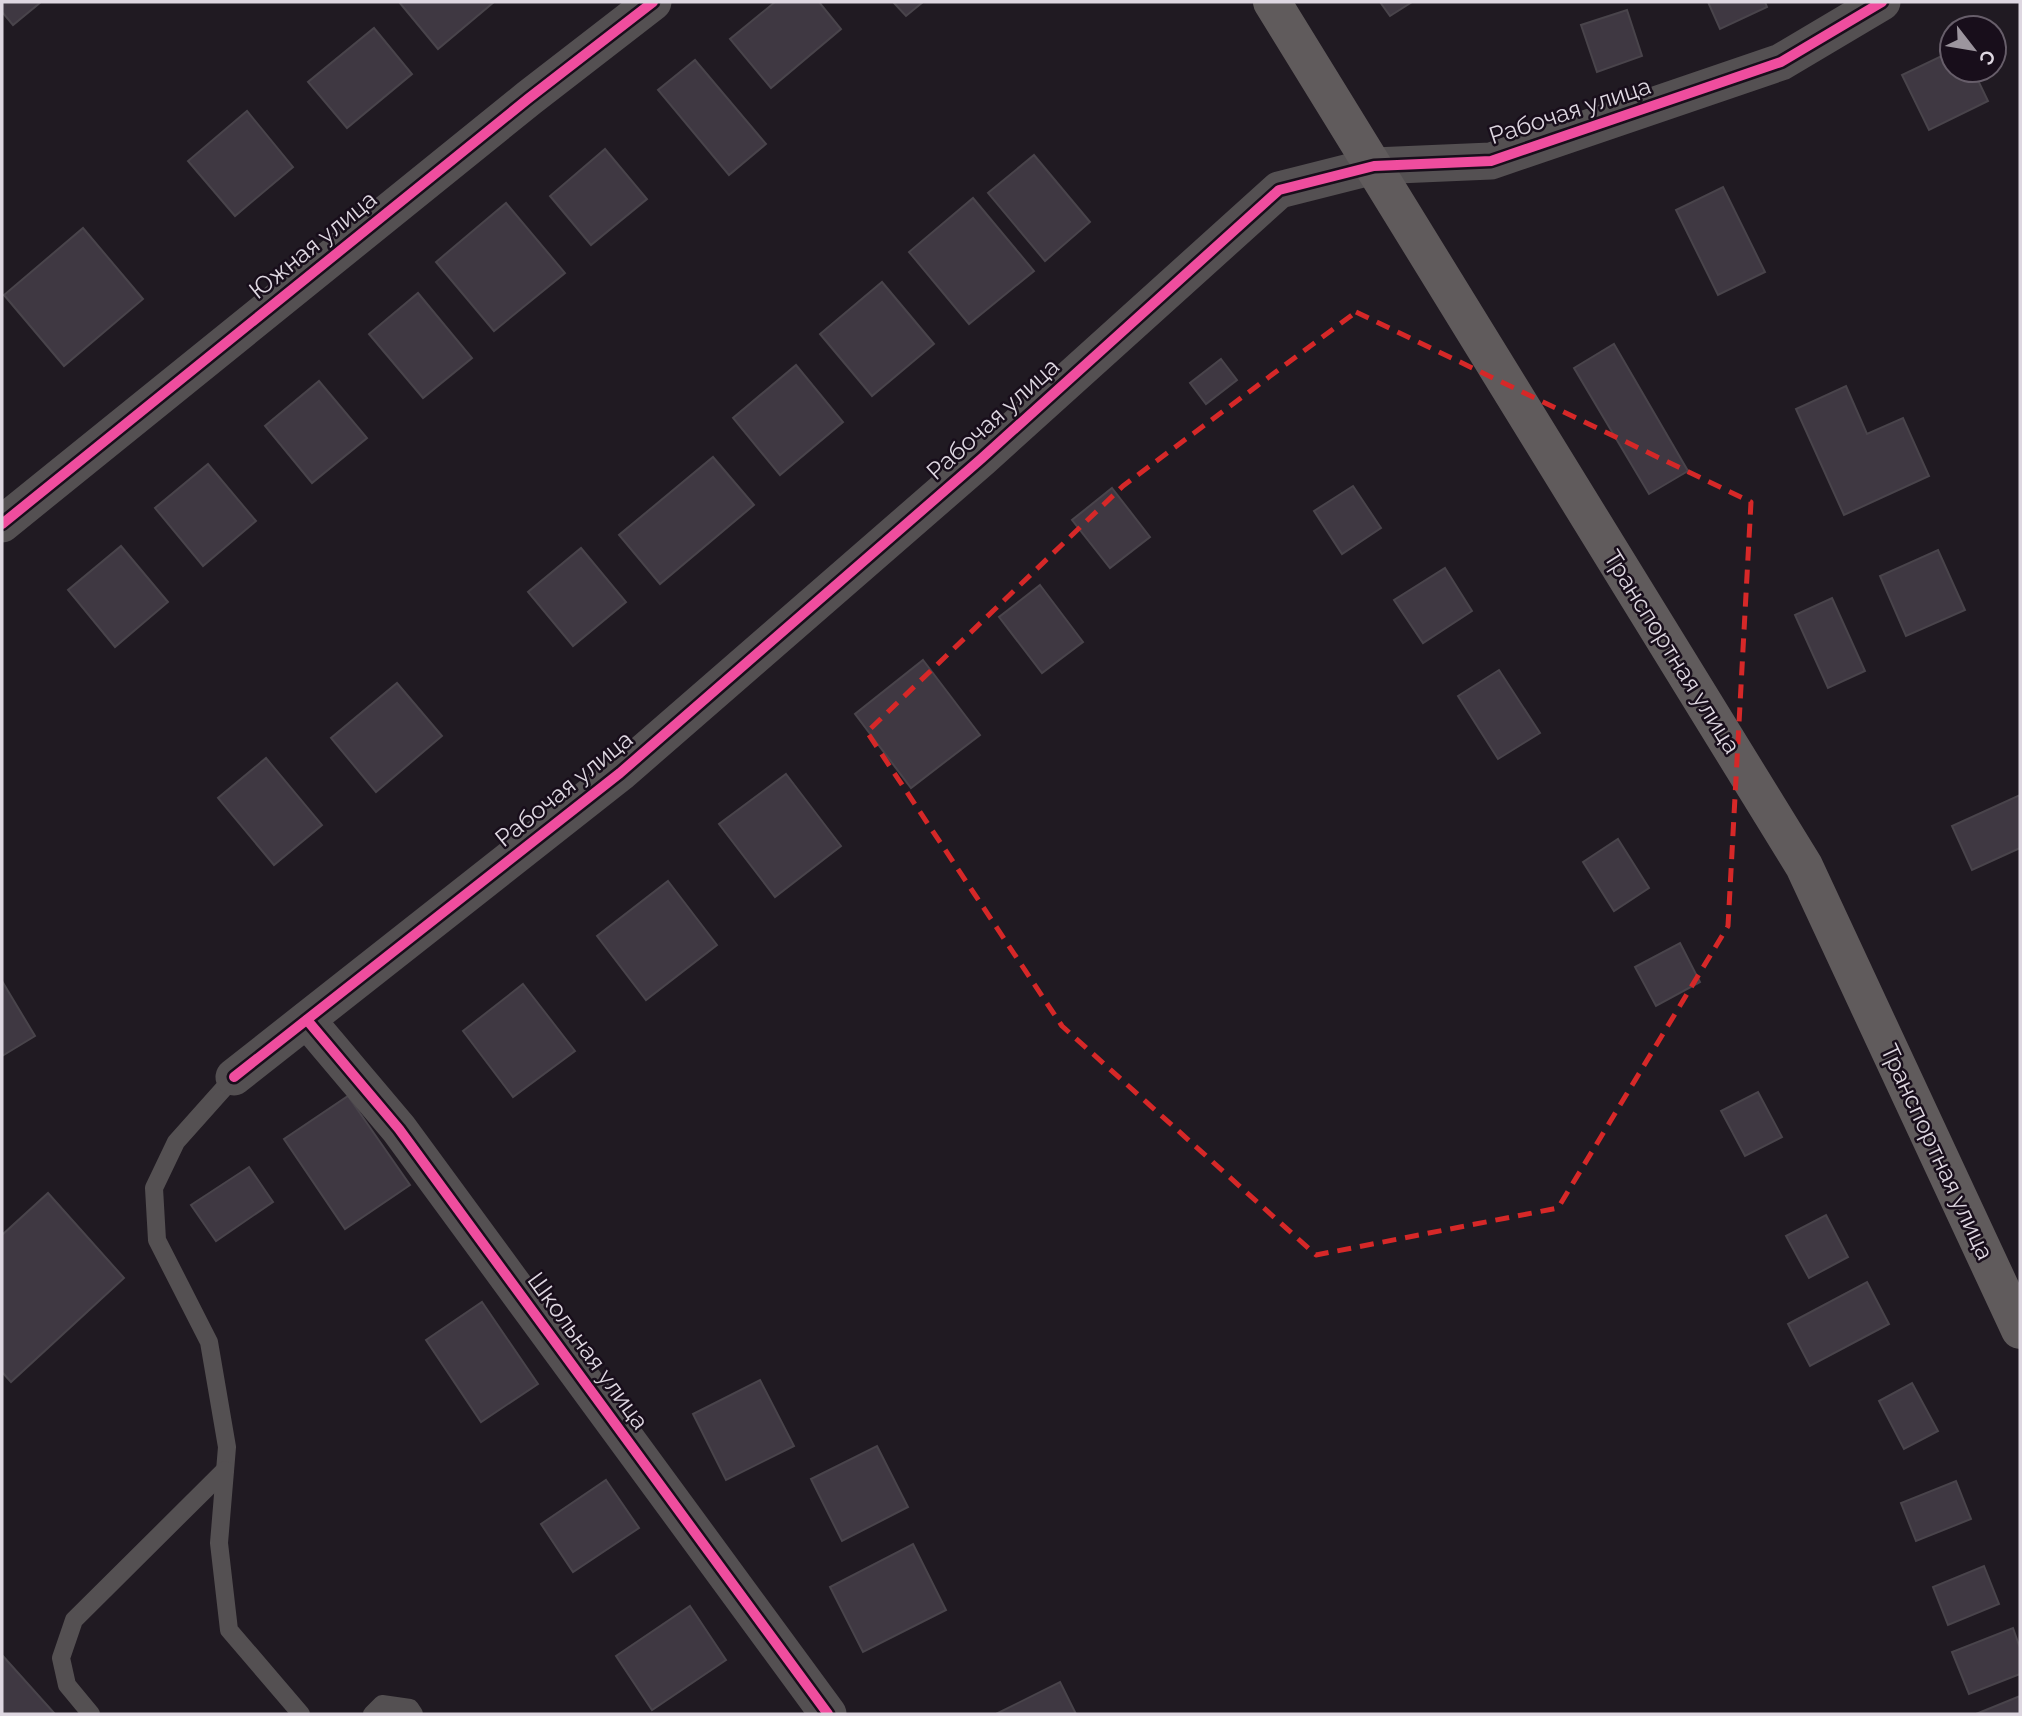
<svg xmlns="http://www.w3.org/2000/svg" width="2022" height="1716" viewBox="0 0 2022 1716" font-family="Raleway,sans-serif">
	<style>
		.building { fill: #3f3842; stroke: #49444b; stroke-width: 2 }
		.lines { fill: none; stroke-linecap: round; stroke-linejoin: round }
		.service { stroke: #545052; stroke-width: 18 }
		.minor { stroke: #545052; stroke-width: 37 }
		.primary { stroke: #605b5c; stroke-width: 38 }
		.cycleway-casing { stroke: #180e1b; stroke-width: 15 }
		.cycleway { stroke: #ef4d9e; stroke-width: 10 }
		.marked { fill: none; stroke: #d62828; stroke-width: 5; stroke-dasharray: 14 9; stroke-linejoin: round }
		.labels { text-anchor: middle; stroke-width: 5; stroke-linejoin: round; paint-order: stroke }
		.street-label { font-size: 24px; fill: #ded7e1; stroke: #180e1b }
	</style>
	<rect width="100%" height="100%" fill="#201a22"/>
	<g class="building">
		<polygon points="2,2 41,2 13,25 2,12"/>
		<polygon points="399,2 494,2 438,49"/>
		<polygon points="775,2 819,2 841,29 771,88 730,39"/>
		<polygon points="893,2 923,2 906,16"/>
		<polygon points="1380,2 1412,2 1390,16"/>
		<polygon points="1708,2 1765,2 1767,7 1720,29"/>
		<polygon points="1627,10 1642,56 1597,72 1581,25"/>
		<polygon points="374,28 412,74 347,128 308,82"/>
		<polygon points="1952,51 1952,70 1973,70 1988,101 1929,130 1902,75"/>
		<polygon points="695,60 766,144 729,175 658,90"/>
		<polygon points="247,111 293,167 235,216 188,161"/>
		<polygon points="605,149 647,199 591,245 550,196"/>
		<polygon points="1034,155 1090,222 1045,261 988,193"/>
		<polygon points="1723,187 1765,272 1718,295 1676,210"/>
		<polygon points="973,198 1034,271 969,324 909,252"/>
		<polygon points="506,203 565,273 494,331 436,262"/>
		<polygon points="83,228 143,299 64,366 4,295"/>
		<polygon points="882,282 934,344 872,396 820,334"/>
		<polygon points="418,293 472,358 423,398 369,334"/>
		<polygon points="1614,344 1688,471 1649,494 1574,368"/>
		<polygon points="1221,359 1237,380 1206,404 1190,383"/>
		<polygon points="796,365 843,422 780,475 733,418"/>
		<polygon points="319,381 367,438 312,483 265,426"/>
		<polygon points="1846,386 1867,434 1903,418 1929,476 1844,515 1796,409"/>
		<polygon points="713,457 754,505 660,584 619,535"/>
		<polygon points="208,464 256,521 203,566 155,508"/>
		<polygon points="1353,486 1381,528 1342,554 1314,511"/>
		<polygon points="1112,488 1150,537 1110,568 1072,520"/>
		<polygon points="121,546 168,602 115,647 68,590"/>
		<polygon points="581,548 626,602 573,646 528,592"/>
		<polygon points="1938,550 1965,610 1906,636 1880,576"/>
		<polygon points="1445,568 1472,611 1423,643 1394,600"/>
		<polygon points="1040,585 1083,642 1042,673 999,617"/>
		<polygon points="1832,598 1865,671 1828,688 1795,615"/>
		<polygon points="923,660 980,735 911,788 855,714"/>
		<polygon points="1499,670 1540,733 1498,759 1458,696"/>
		<polygon points="397,683 442,736 376,792 331,738"/>
		<polygon points="266,758 322,825 274,865 218,798"/>
		<polygon points="786,774 841,846 775,897 719,824"/>
		<polygon points="2020,795 2020,848 1972,870 1952,826"/>
		<polygon points="1618,839 1649,888 1614,911 1583,862"/>
		<polygon points="668,881 717,945 646,1000 597,936"/>
		<polygon points="1680,943 1700,982 1656,1006 1635,967"/>
		<polygon points="2,981 35,1036 2,1056"/>
		<polygon points="523,984 575,1051 513,1097 463,1031"/>
		<polygon points="1758,1092 1782,1137 1745,1156 1721,1111"/>
		<polygon points="348,1096 410,1185 345,1229 284,1139"/>
		<polygon points="249,1167 273,1202 216,1241 191,1205"/>
		<polygon points="48,1193 124,1278 11,1382 2,1372 2,1235"/>
		<polygon points="1826,1215 1848,1257 1809,1278 1786,1236"/>
		<polygon points="1867,1282 1889,1324 1810,1366 1788,1324"/>
		<polygon points="482,1302 538,1384 481,1422 426,1340"/>
		<polygon points="760,1380 794,1446 726,1480 693,1414"/>
		<polygon points="1912,1383 1938,1431 1904,1449 1879,1401"/>
		<polygon points="877,1446 908,1507 842,1541 811,1479"/>
		<polygon points="606,1480 639,1528 573,1572 541,1524"/>
		<polygon points="1956,1481 1971,1519 1916,1541 1901,1503"/>
		<polygon points="913,1544 946,1610 863,1652 830,1587"/>
		<polygon points="1984,1566 1999,1604 1948,1625 1933,1587"/>
		<polygon points="690,1606 726,1660 652,1710 616,1656"/>
		<polygon points="2013,1628 2020,1648 2020,1674 1969,1694 1952,1652"/>
		<polygon points="2,1655 55,1714 2,1714"/>
		<polygon points="1060,1682 1076,1714 996,1714"/>
		<polygon points="2020,1696 2020,1714 1976,1714"/>
	</g>
	<g class="lines">
		<g class="service">
			<polyline points="234,1077 176,1142 154,1188 157,1240 209,1342 227,1447 219,1543 229,1630 301,1714"/>
			<polyline points="91,1714 67,1685 61,1658 74,1620 225,1470"/>
			<polyline points="372,1714 382,1704 410,1708 414,1714"/>
		</g>
		<g class="minor">
			<polyline points="2,524 529,98 653,2"/>
			<polyline points="307,1020 399,1129 828,1714"/>
			<polyline points="234,1077 620,773 981,459 1279,190 1374,166 1491,161 1781,62 1882,2"/>
		</g>
		<polyline class="primary" points="1272,2 1804,866 2020,1330"/>
		<g class="cycleway-casing">
			<g id="cycleway">
				<polyline points="2,524 529,98 653,2"/>
				<polyline points="307,1020 399,1129 828,1714"/>
				<polyline points="234,1077 620,773 981,459 1279,190 1374,166 1491,161 1781,62 1882,2"/>
			</g>
		</g>
		<use href="#cycleway" class="cycleway"/>
	</g>
	<path class="marked" d="M1356 312 1751 502 1728 926 1558 1208 1316 1255 1062 1026 867 732 1123 486Z"/>
	<g class="labels">
		<g class="street-label">
			<text transform="translate(1570 111) rotate(-18)" y="8">Рабочая улица</text>
			<text transform="translate(313 245) rotate(-39)" y="8">Южная улица</text>
			<text transform="translate(993 419) rotate(-42)" y="8">Рабочая улица</text>
			<text transform="translate(1672 652) rotate(58)" y="8">Транспортная улица</text>
			<text transform="translate(564 789) rotate(-39)" y="8">Рабочая улица</text>
			<text transform="translate(1937 1152) rotate(65)" y="8">Транспортная улица</text>
			<text transform="translate(588 1351) rotate(54)" y="8">Школьная улица</text>
		</g>
	</g>
	<rect width="2022" height="1716" fill="none" stroke="#ded7e1" stroke-width="7"/>
	<g transform="translate(1973 49) rotate(121)"><circle r="33" fill="#180e1b" stroke="#675e6a" stroke-width="2"/>
	<path d="M0-5L12 26L0 18L-12 26Z" fill="#9c959e"/>
	<text y="-10" font-size="19" font-weight="bold" text-anchor="middle" fill="#ded7e1">С</text>
	</g>
</svg>
